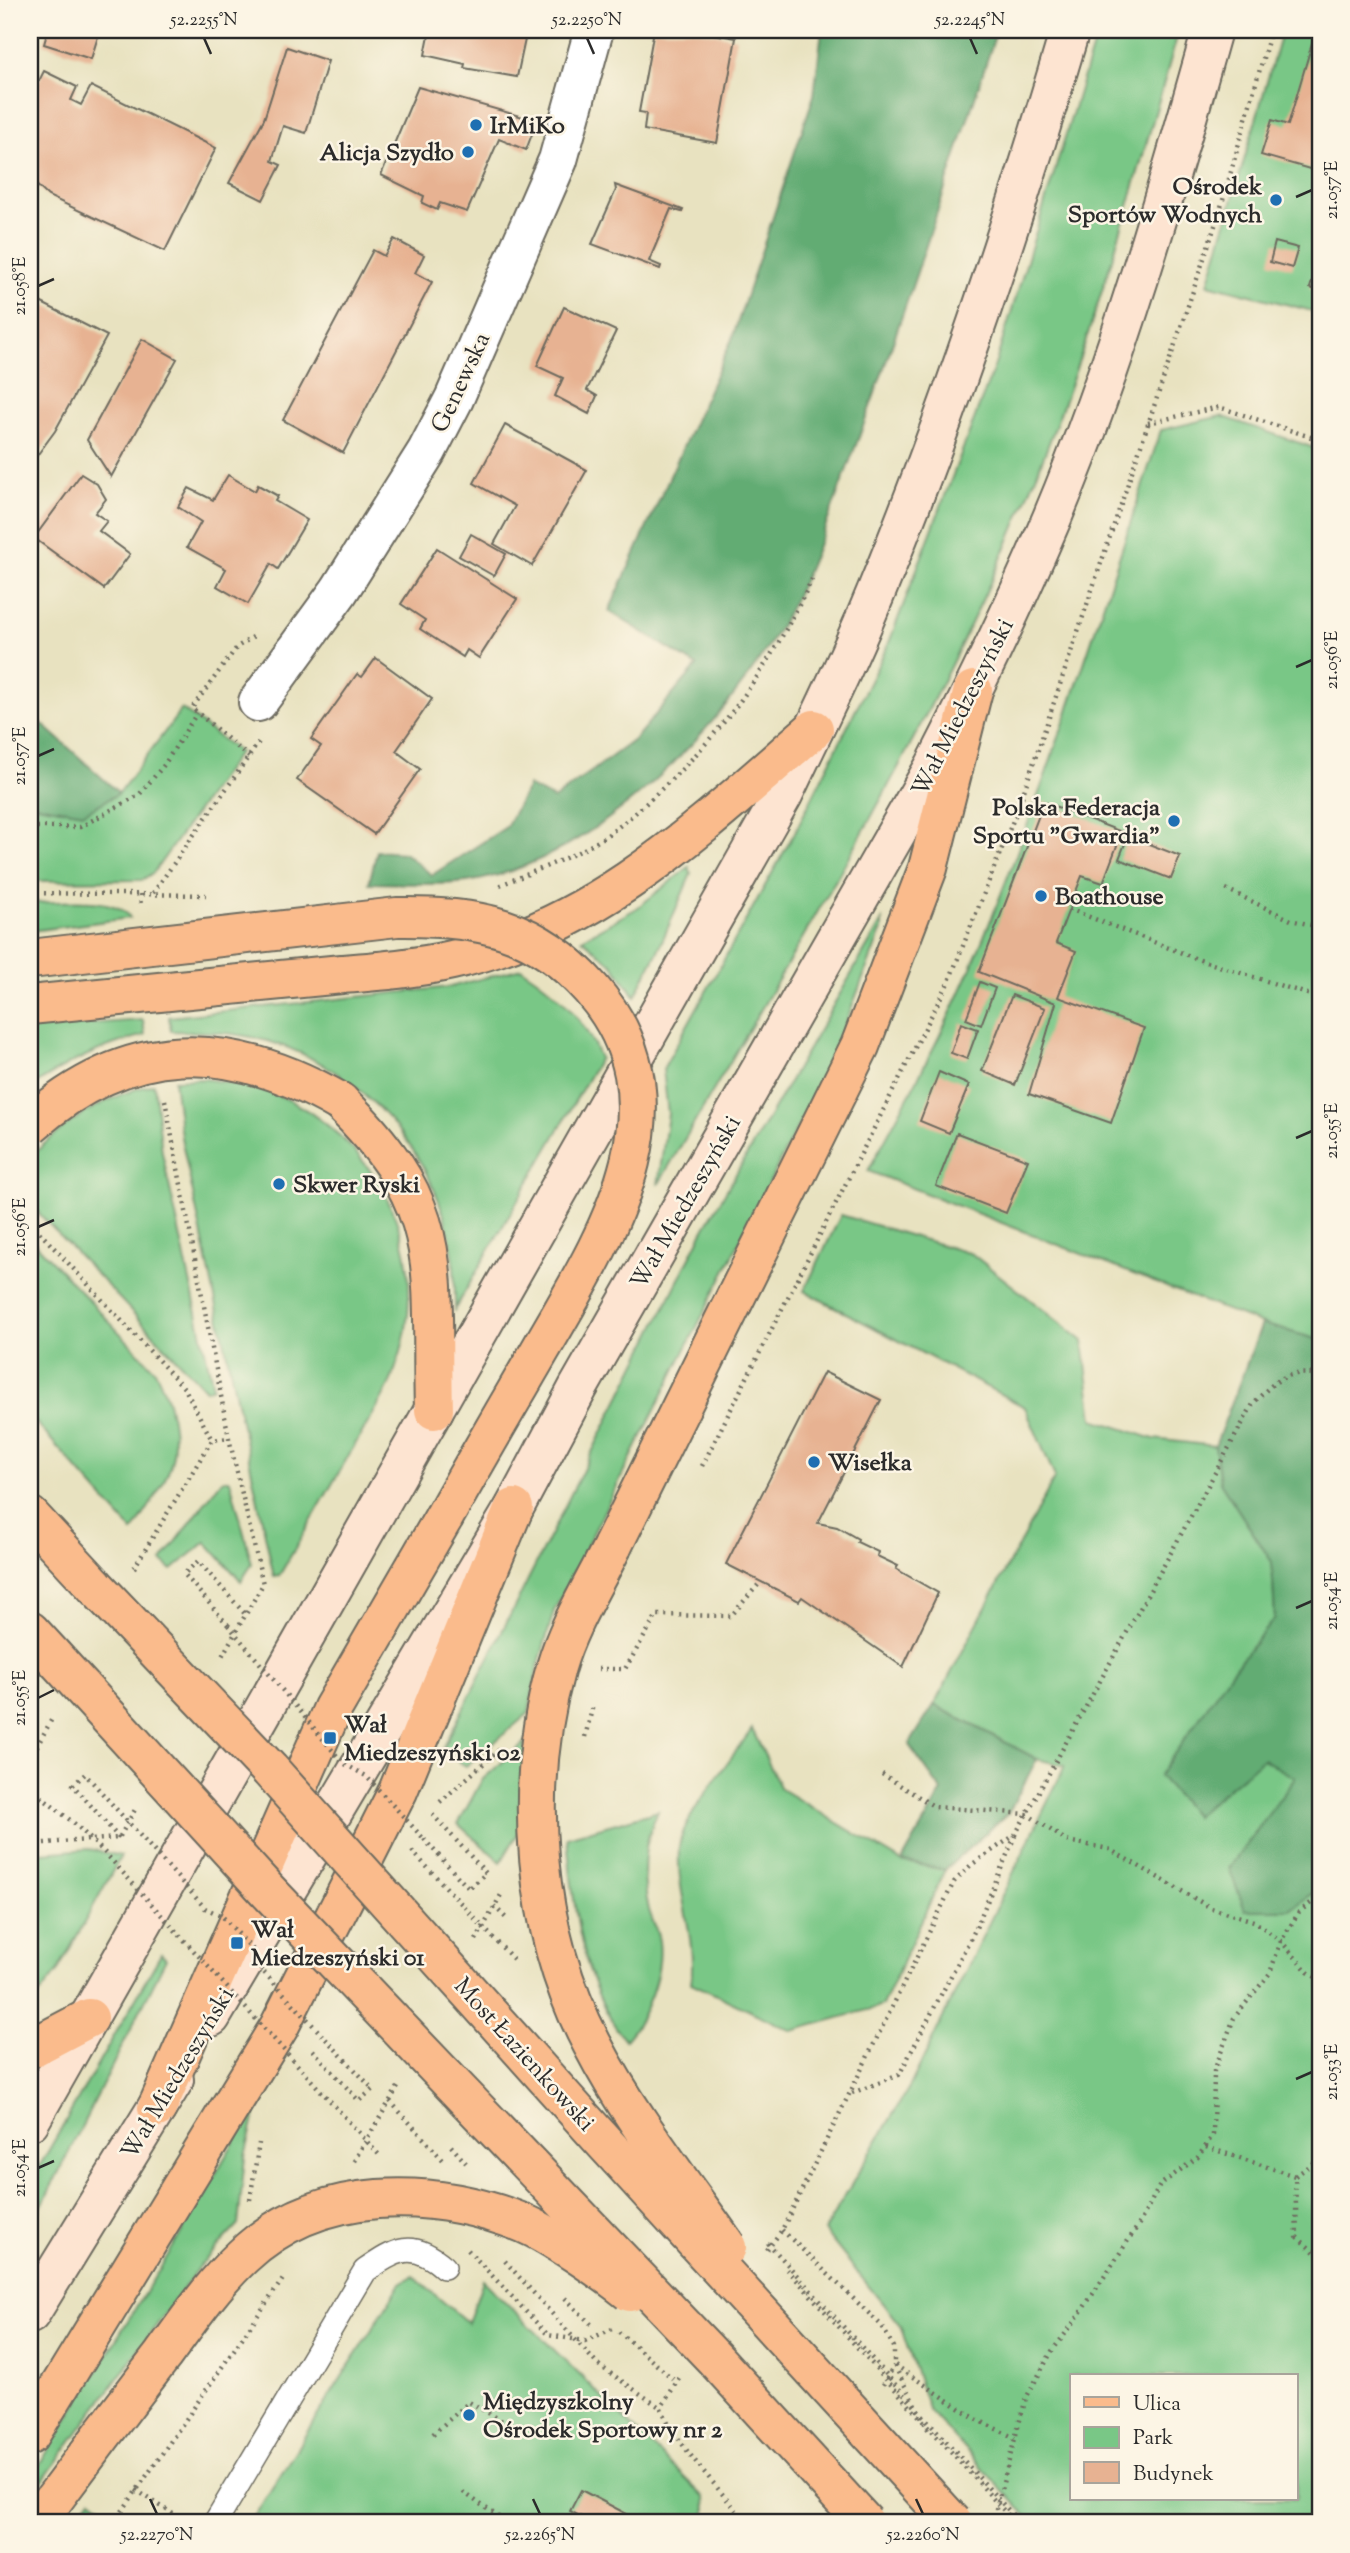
<svg xmlns="http://www.w3.org/2000/svg" width="1350" height="2553" viewBox="0 0 1350 2553" font-family="'Sorts Mill Goudy',serif">
	<style>
		.green { fill: #79c786; stroke: #527958; stroke-width: 2; fill-rule: evenodd }
		.forest { fill: #62ac73; stroke: #466c4f; stroke-width: 2 }
		.building { fill: #e7b292 }
		.lines { fill: none; stroke-linecap: round; stroke-linejoin: round }
		.service-casing { stroke: #6d6b5f; stroke-width: 26 }
		.minor-casing { stroke: #6d6b5f; stroke-width: 42 }
		.secondary-casing { stroke: #6d6b5f; stroke-width: 42 }
		.primary-casing { stroke: #6d6b5f; stroke-width: 42 }
		.path { stroke: #6d6b5f; stroke-width: 4.5; stroke-dasharray: 2 5; stroke-linecap: butt }
		.service { stroke: #fff; stroke-width: 23 }
		.minor { stroke: #fff; stroke-width: 38 }
		.secondary { stroke: #fde4d1; stroke-width: 38 }
		.primary { stroke: #fabb8c; stroke-width: 38 }
		.primary-bridge-casing { stroke: #6d6b5f; stroke-width: 42; stroke-linecap: butt }
		.path-bridge { stroke: #6d6b5f; stroke-width: 4.5; stroke-dasharray: 2 5; stroke-linecap: butt }
		.primary-bridge { stroke: #fabb8c; stroke-width: 38 }
		.ticks { fill: none; stroke: #2b2b2b; stroke-width: 2.5 }
		.poi-dot { fill: #1f6fb2; stroke: #fcf5e5; stroke-width: 2.5 }
		.labels { text-anchor: middle; stroke-width: 5; stroke-linejoin: round; paint-order: stroke }
		.poi-label { font-size: 24px; font-weight: bold; fill: #2b2b2b; stroke: #fcf5e5; text-anchor: start }
		.street-label { font-size: 24px; fill: #2b2b2b; stroke: #fcf5e5 }
		.neatline { fill: none; stroke: #2b2b2b; stroke-width: 2.5 }
		.ticks-label { font-size: 18px; text-anchor: middle; fill: #2b2b2b }
	</style>
	<rect width="100%" height="100%" fill="#fcf5e5"/>
	<filter id="ink" filterUnits="userSpaceOnUse"><feTurbulence type="fractalNoise" baseFrequency=".0143" numOctaves="2"/><feDisplacementMap in="SourceGraphic" scale="14" xChannelSelector="R" yChannelSelector="G"/><feConvolveMatrix kernelMatrix="1 2 1 2 8 2 1 2 1" color-interpolation-filters="sRGB"/></filter>
	<filter id="wash" filterUnits="userSpaceOnUse"><feTurbulence type="fractalNoise" baseFrequency=".00686" numOctaves="4" result="noise"/><feDisplacementMap in="SourceGraphic" scale="28" xChannelSelector="R" yChannelSelector="G"/><feGaussianBlur stdDeviation="1.57" result="paint"/><feColorMatrix in="noise" values="0 0 0 0 0 0 0 0 0 0 0 0 0 0 0 0 0 1.4 0 .05"/><feComposite in="paint" operator="in"/></filter>
	<g filter="url(#wash)">
		<rect width="100%" height="100%" fill="#e8e2c0"/>
		<g class="green">
			<path d="M1098 30H1179C1134 187 1090 347 1027 498 928 739 788 961 658 1185L668 1114 663 1069 795 832 888 645 996 362Z"/>
			<polygon points="1282,30 1320,30 1320,313 1208,284"/>
			<path d="M1221 416 1320 450V1340L1262 1324 868 1171C905 1103 943 1034 973 963 1046 790 1102 608 1161 430Z"/>
			<polygon points="182,709 239,752 154,872 142,880 30,881 30,804 84,813 119,793"/>
			<polygon points="689,867 691,874 657,953 635,996 613,965 582,939 637,908"/>
			<path d="M30 903C55 903 117 894 130 918L30 931Z"/>
			<polygon points="882,921 882,929 832,1058 554,1611 537,1670 529,1713 466,1766 442,1751 703,1231"/>
			<path d="M521 968C557 991 584 1018 600 1058L455 1309C455 1284 455 1259 449 1234 428 1140 347 1056 251 1037 224 1031 198 1032 171 1031L169 1017 450 987Z"/>
			<path d="M143 1020 145 1035C101 1046 67 1063 30 1088V1028Z"/>
			<path d="M204 1079C233 1083 264 1087 291 1101 390 1155 435 1265 394 1373 385 1397 369 1420 356 1443 330 1487 305 1532 279 1576L274 1577 181 1137 174 1080Z"/>
			<path d="M154 1084 162 1152 213 1387 206 1390 30 1204V1158C65 1121 105 1096 154 1084Z"/>
			<path d="M841 1215 972 1254 1083 1341 1093 1419 1154 1439 1215 1446 1220 1482 1272 1562 1275 1618 1234 1668 1160 1776 1195 1816 1263 1759 1296 1778 1290 1910 1320 1887V2523H1033L928 2409 900 2325 824 2231 911 2084 1065 1766 1037 1759 934 1705 1055 1477 1025 1407 804 1291ZM1072 2376H1296V2499H1072Z"/>
			<path d="M30 1238 154 1369C169 1396 181 1439 169 1470 161 1491 145 1512 133 1532L30 1416Z"/>
			<polygon points="222,1480 230,1480 252,1564 241,1581 206,1542 172,1570 162,1561"/>
			<path d="M752 1729 781 1789 901 1861 945 1870 882 2006 792 2031 691 1983C697 1937 676 1894 679 1848 682 1817 733 1757 752 1729Z"/>
			<polygon points="525,1742 523,1825 501,1862 458,1824 482,1780"/>
			<path d="M658 1811C642 1844 641 1875 649 1910 652 1920 657 1930 659 1941 663 1973 646 2017 625 2040 581 1985 573 1904 567 1837Z"/>
			<polygon points="89,1849 121,1856 57,1972 30,2006 30,1854"/>
			<polygon points="161,1954 166,1959 30,2229 30,2183"/>
			<polygon points="255,2114 245,2157 238,2225 200,2266 30,2498 30,2480 173,2247 249,2116"/>
			<polygon points="413,2276 468,2323 483,2280 705,2498 707,2523 250,2523 401,2283"/>
			<polygon points="91,2498 105,2509 96,2523 72,2523"/>
		</g>
		<g class="forest">
			<path d="M822 30H997C952 167 908 304 858 440 835 498 816 560 786 616 727 725 595 863 467 882 436 886 401 883 369 883L377 851 404 853 432 875 506 827 528 786 554 799 634 740 697 666 609 611 732 339 814 95Z"/>
			<polygon points="30,713 119,793 84,813 30,804"/>
			<polygon points="1262,1324 1320,1340 1320,1887 1290,1910 1245,1910 1229,1868 1295,1778 1263,1759 1195,1816 1159,1776 1234,1668 1275,1618 1272,1562 1220,1482 1215,1446"/>
			<polygon points="934,1705 1037,1759 1009,1812 945,1870 902,1861 942,1791 909,1745"/>
		</g>
		<g id="blocks">
			<g class="building">
				<polygon points="48,30 100,30 91,59 44,44"/>
				<polygon points="430,30 527,30 517,77 464,68 465,64 425,55"/>
				<polygon points="654,30 691,30 736,38 717,143 644,130 646,113 639,112"/>
				<polygon points="1316,30 1320,30 1320,172 1261,155 1272,120 1288,125"/>
				<polygon points="287,47 328,61 306,133 283,126 272,161 281,165 263,200 229,183 264,119"/>
				<polygon points="44,71 77,87 71,100 81,105 91,86 216,148 165,251 48,196 30,179 30,77 39,81"/>
				<polygon points="418,87 537,121 526,150 499,139 467,212 440,203 437,210 422,203 424,196 381,175"/>
				<polygon points="615,185 683,210 682,212 671,209 649,261 661,266 660,269 592,244 616,190"/>
				<polygon points="394,239 424,255 415,273 432,282 343,453 283,420 373,250 384,256"/>
				<polygon points="1275,242 1298,248 1292,268 1270,262"/>
				<polygon points="1315,272 1320,273 1320,291 1310,288"/>
				<polygon points="30,297 107,336 55,431 30,465"/>
				<polygon points="564,307 616,331 587,390 597,396 589,414 555,396 563,378 537,366"/>
				<polygon points="142,339 177,359 111,477 87,440"/>
				<polygon points="505,425 587,470 532,566 494,544 515,506 474,483"/>
				<polygon points="81,474 97,484 106,499 95,513 107,521 99,531 130,554 104,589 34,538"/>
				<polygon points="228,475 255,491 258,485 278,496 275,501 307,520 278,569 271,564 248,604 217,586 226,569 187,547 201,522 178,507 189,488 213,500"/>
				<polygon points="471,534 506,554 494,576 459,556"/>
				<polygon points="437,548 517,599 479,658 467,650 463,657 420,629 425,620 401,604"/>
				<polygon points="376,658 432,699 396,751 420,769 374,834 297,780 321,746 311,739 357,674 362,677"/>
				<polygon points="1044,802 1122,832 1103,883 1082,876 1056,943 1076,951 1058,997 1144,1028 1111,1123 1029,1094 1056,1003 979,972"/>
				<polygon points="1128,836 1180,856 1171,879 1119,859"/>
				<polygon points="980,982 995,988 981,1025 966,1019"/>
				<polygon points="1012,995 1045,1008 1015,1085 982,1071"/>
				<polygon points="961,1023 978,1029 967,1059 951,1053"/>
				<polygon points="939,1072 969,1085 949,1133 920,1121"/>
				<polygon points="957,1133 1028,1160 1006,1213 936,1186"/>
				<polygon points="824,1372 881,1400 818,1523 837,1527 858,1539 857,1542 878,1552 877,1556 898,1566 896,1569 938,1593 903,1667 802,1597 799,1601 726,1564"/>
				<polygon points="581,2490 644,2523 593,2523 570,2511"/>
			</g>
		</g>
	</g>
	<g filter="url(#ink)">
		<use href="#blocks" fill-opacity="0" stroke="#6d6b5f" stroke-width="2"/>
		<g class="lines">
			<g class="service-casing">
				<path id="service" d="M215 2523 365 2271C396 2250 412 2239 444 2267"/>
			</g>
			<g class="minor-casing">
				<polyline id="minor" points="258,702 339,591 427,451 454,399 558,160 594,30"/>
			</g>
			<g class="secondary-casing">
				<g id="secondary">
					<path d="M211 2017 514 1508 578 1388 934 767C976 685 1016 603 1052 518 1118 361 1166 194 1212 30"/>
					<path d="M30 2121 783 795C810 737 839 680 864 621 945 429 1011 230 1070 30"/>
					<polyline points="30,2314 174,2080"/>
				</g>
			</g>
			<g class="primary-casing">
				<g id="primary">
					<path d="M179 990C233 985 288 979 342 974 379 971 417 968 452 960 599 927 704 824 814 729"/>
					<path d="M340 1102C450 1209 430 1270 434 1410"/>
					<polyline points="30,1516 95,1586"/>
					<polyline points="612,1547 860,1046 928,868 973,690"/>
					<polyline points="30,1631 52,1655"/>
					<polyline points="30,2049 89,2018"/>
					<polyline points="157,2108 333,1708 444,1517"/>
					<polyline points="30,2435 279,2027 398,1791 514,1508"/>
					<polyline points="36,2523 54,2499"/>
				</g>
			</g>
			<g class="path">
				<polyline points="1148,423 1219,407 1320,440"/>
				<polyline points="249,757 192,708 237,647 253,637"/>
				<polyline points="30,827 80,827 139,795 164,765 197,713"/>
				<path d="M500 885C528 874 557 863 584 849 611 835 634 815 656 794 726 730 771 664 812 579"/>
				<polyline points="1226,889 1291,920 1320,927"/>
				<polyline points="30,893 206,895"/>
				<polyline points="153,893 259,742"/>
				<polyline points="140,894 141,907"/>
				<polyline points="1069,909 1200,960 1320,998"/>
				<polyline points="165,1100 229,1438 263,1584 221,1658"/>
				<polyline points="30,1222 185,1389 212,1440"/>
				<polyline points="702,1466 949,981 1020,803 1219,214 1271,30"/>
				<polyline points="134,1568 212,1440 229,1438"/>
				<polyline points="228,1625 184,1574 198,1561 245,1614"/>
				<polyline points="598,1669 625,1669 657,1615 731,1616 758,1585"/>
				<polyline points="585,1737 593,1705"/>
				<polyline points="30,1759 53,1717"/>
				<polyline points="882,1774 935,1807 1027,1814 1067,1841 1109,1849 1211,1908 1254,1921 1281,1941 1308,1972 1320,1980"/>
				<polyline points="440,1802 499,1750"/>
				<polyline points="424,1839 469,1889 486,1873 432,1814"/>
				<polyline points="30,1844 119,1838 137,1806"/>
				<polyline points="412,1851 483,1927"/>
				<polyline points="494,1906 506,1918"/>
				<polyline points="476,1940 502,1893"/>
				<polyline points="313,2050 359,2101 373,2089 322,2035"/>
				<polyline points="852,2093 899,2075 975,1930 1015,1836"/>
				<polyline points="390,2101 443,2160"/>
				<polyline points="451,2146 466,2163"/>
				<polyline points="1206,2147 1295,2176"/>
				<polyline points="1320,2159 1295,2176 1297,2237 1320,2257"/>
				<polyline points="354,2161 398,2087"/>
				<polyline points="250,2200 259,2143"/>
				<polyline points="782,2230 882,2326 894,2347 894,2365 930,2433"/>
				<path d="M767 2250 782 2230 954 1882 971 1865 1015 1835 1253 1404C1275 1380 1287 1369 1320 1375"/>
				<polyline points="505,2261 597,2364 661,2408"/>
				<polyline points="565,2298 593,2326"/>
				<polyline points="895,2365 976,2419 1015,2438"/>
				<path d="M679 2378 661 2408C680 2450 718 2485 745 2523"/>
				<polyline points="883,2385 894,2366"/>
				<polyline points="433,2434 469,2402 504,2422"/>
				<polyline points="136,2490 184,2521"/>
				<polyline points="463,2492 507,2523"/>
				<polyline points="994,2516 1026,2398 1052,2351 1075,2321 1139,2224 1160,2185 1198,2157 1213,2135 1214,2071 1234,2018 1270,1973 1281,1941 1299,1912 1320,1896"/>
				<polyline points="114,2523 283,2279"/>
			</g>
			<use href="#service" class="service"/>
			<use href="#minor" class="minor"/>
			<use href="#secondary" class="secondary"/>
			<use href="#primary" class="primary"/>
			<g class="primary-bridge-casing">
				<g id="primary-bridge">
					<path d="M30 959 397 917C478 916 536 926 591 989 692 1104 604 1240 542 1347 509 1404 476 1460 444 1517"/>
					<polyline points="30,1005 179,990"/>
					<path d="M30 1125C129 1037 229 1038 340 1102"/>
					<path d="M612 1547C593 1586 568 1625 556 1667 522 1788 533 1932 592 2044 629 2116 681 2181 727 2247"/>
					<polyline points="95,1586 270,1770 602,2140 953,2523"/>
					<polyline points="52,1655 266,1889 714,2358 865,2523"/>
					<path d="M54 2499C90 2451 126 2403 163 2355 188 2321 212 2285 243 2256 319 2184 432 2187 523 2223 550 2234 606 2273 630 2292"/>
				</g>
			</g>
			<g class="path-bridge">
				<polyline points="228,1625 343,1763 366,1776 424,1839"/>
				<polyline points="30,1788 75,1824 106,1854 381,2157"/>
				<polyline points="119,1838 73,1785 85,1774 205,1908 222,1916 254,1951 259,1967 322,2035"/>
				<polyline points="483,1927 514,1960"/>
				<polyline points="768,2243 1020,2523"/>
				<polyline points="468,2250 548,2335 585,2341 612,2329"/>
				<polyline points="787,2269 1015,2523"/>
				<polyline points="619,2332 673,2379"/>
			</g>
			<use href="#primary-bridge" class="primary-bridge"/>
		</g>
	</g>
	<path class="ticks" d="M204 38 211 54M587 38 594 54M970 38 977 54M1296 197 1312 190M38 286 54 279M1296 667 1312 660M38 756 54 749M1296 1138 1312 1131M38 1227 54 1220M1296 1608 1312 1601M38 1698 54 1690M1296 2079 1312 2072M38 2168 54 2161M150 2499 157 2514M533 2499 540 2514M916 2499 923 2514"/>
	<g class="poi-dot">
		<circle cx="476" cy="125" r="7"/>
		<circle cx="468" cy="152" r="7"/>
		<circle cx="1276" cy="200" r="7"/>
		<circle cx="1174" cy="821" r="7"/>
		<circle cx="1041" cy="896" r="7"/>
		<circle cx="279" cy="1184" r="7"/>
		<circle cx="814" cy="1462" r="7"/>
		<rect x="323" y="1731" width="14" height="14" rx="3.5"/>
		<rect x="230" y="1936" width="14" height="14" rx="3.5"/>
		<circle cx="469" cy="2415" r="7"/>
	</g>
	<g class="labels">
		<g class="poi-label">
			<text x="490" y="133">IrMiKo</text>
			<text x="454" y="160" text-anchor="end">Alicja Szydło</text>
			<text x="1262" y="194" text-anchor="end">Ośrodek<tspan x="1262" dy="28">Sportów Wodnych</tspan></text>
			<text x="1160" y="815" text-anchor="end">Polska Federacja<tspan x="1160" dy="28">Sportu "Gwardia"</tspan></text>
			<text x="1055" y="904">Boathouse</text>
			<text x="293" y="1192">Skwer Ryski</text>
			<text x="828" y="1470">Wisełka</text>
			<text x="344" y="1732">Wał<tspan x="344" dy="28">Miedzeszyński 02</tspan></text>
			<text x="251" y="1937">Wał<tspan x="251" dy="28">Miedzeszyński 01</tspan></text>
			<text x="483" y="2409">Międzyszkolny<tspan x="483" dy="28">Ośrodek Sportowy nr 2</tspan></text>
		</g>
		<g class="street-label">
			<text transform="translate(460 382) rotate(-65)" y="8">Genewska</text>
			<text transform="translate(962 707) rotate(-63)" y="8">Wał Miedzeszyński</text>
			<text transform="translate(685 1202) rotate(-60)" y="8">Wał Miedzeszyński</text>
			<text transform="translate(525 2054) rotate(48)" y="8">Most Łazienkowski</text>
			<text transform="translate(177 2073) rotate(-59)" y="8">Wał Miedzeszyński</text>
		</g>
	</g>
	<rect width="1350" height="2553" fill="none" stroke="#fcf5e5" stroke-width="77"/>
	<rect x="1070" y="2374" width="228" height="126" fill="#fcf5e5" stroke="#a8a49b" stroke-width="2"/>
	<rect x="1084" y="2397" width="35" height="10" fill="#fabb8c" stroke="#a8a49b" stroke-width="2"/>
	<text x="1133" y="2410" font-size="21" fill="#2b2b2b">Ulica</text>
	<rect x="1084" y="2427" width="35" height="21" fill="#79c786" stroke="#a8a49b" stroke-width="2"/>
	<text x="1133" y="2444" font-size="21" fill="#2b2b2b">Park</text>
	<rect x="1084" y="2462" width="35" height="21" fill="#e7b292" stroke="#a8a49b" stroke-width="2"/>
	<text x="1133" y="2480" font-size="21" fill="#2b2b2b">Budynek</text>
	<rect x="38" y="38" width="1274" height="2476" class="neatline"/>
	<g class="ticks-label">
		<text x="204" y="25">52.2255°N</text>
		<text x="587" y="25">52.2250°N</text>
		<text x="970" y="25">52.2245°N</text>
		<text transform="translate(1331 190) rotate(-90)" y="6">21.057°E</text>
		<text transform="translate(19 286) rotate(-90)" y="6">21.058°E</text>
		<text transform="translate(1331 660) rotate(-90)" y="6">21.056°E</text>
		<text transform="translate(19 756) rotate(-90)" y="6">21.057°E</text>
		<text transform="translate(1331 1131) rotate(-90)" y="6">21.055°E</text>
		<text transform="translate(19 1227) rotate(-90)" y="6">21.056°E</text>
		<text transform="translate(1331 1601) rotate(-90)" y="6">21.054°E</text>
		<text transform="translate(19 1698) rotate(-90)" y="6">21.055°E</text>
		<text transform="translate(1331 2072) rotate(-90)" y="6">21.053°E</text>
		<text transform="translate(19 2168) rotate(-90)" y="6">21.054°E</text>
		<text x="157" y="2540">52.2270°N</text>
		<text x="540" y="2540">52.2265°N</text>
		<text x="923" y="2540">52.2260°N</text>
	</g>
</svg>
